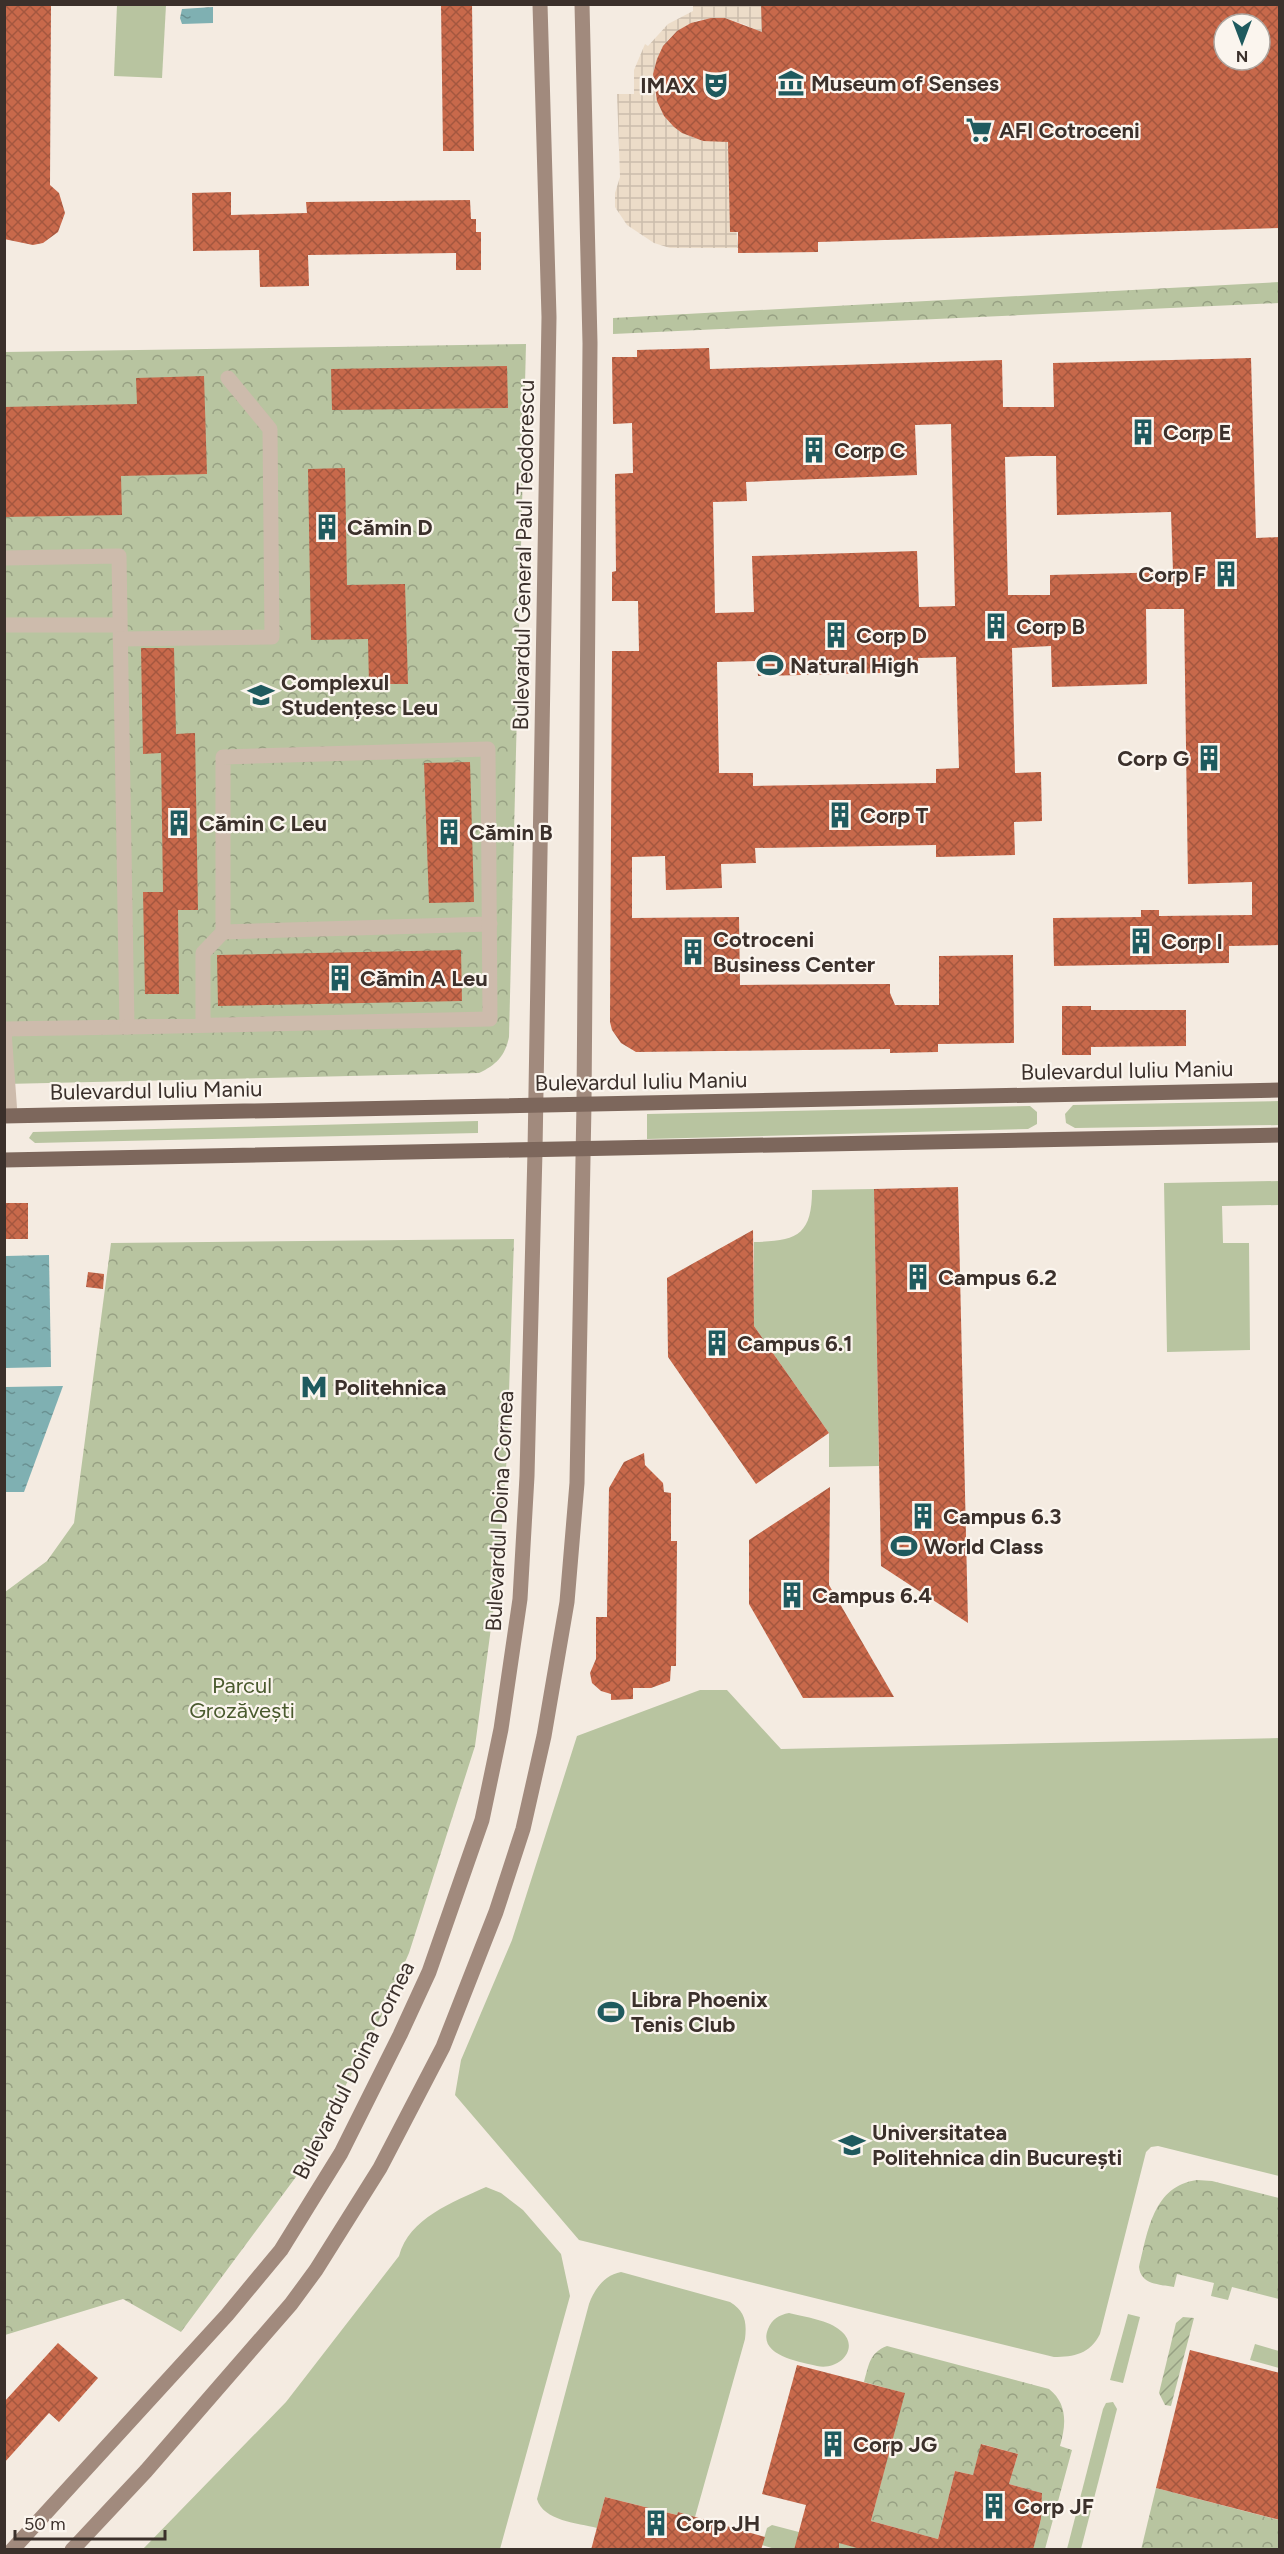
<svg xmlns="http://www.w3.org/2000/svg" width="1284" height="2554" viewBox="0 0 1284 2554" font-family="Figtree,sans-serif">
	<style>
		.grass { fill: #b8c4a0 }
		.forest { fill: url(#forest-crowns) }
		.garden { fill: url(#garden-furrows) }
		.plaza { fill: url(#plaza-grid) }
		.water { fill: url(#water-ripples) }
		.building { fill: url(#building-cross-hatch); fill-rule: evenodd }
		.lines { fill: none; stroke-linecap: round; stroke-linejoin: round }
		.minor { stroke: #cdbbac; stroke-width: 15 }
		.secondary { stroke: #a18a7d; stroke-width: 15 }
		.primary { stroke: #7d675c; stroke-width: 15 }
		.labels { text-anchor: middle; stroke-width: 4.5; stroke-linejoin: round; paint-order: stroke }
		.poi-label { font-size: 22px; font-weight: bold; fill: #3b302b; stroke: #fbf5ee; text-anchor: start }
		.street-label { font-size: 22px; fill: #3b302b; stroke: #fbf5ee }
		.park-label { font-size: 22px; fill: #4a5a2e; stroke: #fbf5ee }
	</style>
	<defs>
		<pattern id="forest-crowns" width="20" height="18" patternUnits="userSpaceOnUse" patternTransform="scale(1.5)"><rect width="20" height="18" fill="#b8c4a0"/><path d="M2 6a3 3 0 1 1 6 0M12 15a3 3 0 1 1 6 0" fill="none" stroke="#97a083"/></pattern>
		<pattern id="garden-furrows" width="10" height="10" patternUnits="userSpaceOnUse" patternTransform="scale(1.5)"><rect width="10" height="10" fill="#b8c4a0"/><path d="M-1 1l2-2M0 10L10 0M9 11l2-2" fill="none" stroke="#97a083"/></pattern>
		<pattern id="plaza-grid" width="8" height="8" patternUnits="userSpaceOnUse" patternTransform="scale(1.5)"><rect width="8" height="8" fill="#ecdcc8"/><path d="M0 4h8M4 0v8" fill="none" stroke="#cbbdac"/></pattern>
		<pattern id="water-ripples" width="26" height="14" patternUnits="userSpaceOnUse" patternTransform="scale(1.5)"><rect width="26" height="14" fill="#7fb0b2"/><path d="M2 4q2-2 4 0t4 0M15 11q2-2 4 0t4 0" fill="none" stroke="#699091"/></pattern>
		<pattern id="building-cross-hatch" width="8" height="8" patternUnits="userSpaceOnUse" patternTransform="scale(1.5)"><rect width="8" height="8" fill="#c8694b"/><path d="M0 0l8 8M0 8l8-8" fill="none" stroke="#a4573f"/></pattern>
	</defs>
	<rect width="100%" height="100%" fill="#f4ebe1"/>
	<g class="grass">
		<polygon points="117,5 166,5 162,78 114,76"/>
		<polygon points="1279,1101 1279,1125 1075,1128 1066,1123 1065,1114 1073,1105"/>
		<polygon points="1030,1106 1037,1112 1037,1124 1028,1129 647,1139 647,1114"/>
		<polygon points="478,1121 478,1133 35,1143 29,1138 33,1132"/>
		<polygon points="1279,1181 1279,1205 1222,1206 1223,1243 1249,1243 1250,1350 1167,1352 1164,1183"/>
		<path d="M874 1189 879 1466 829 1467V1433L754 1326V1242C796 1241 812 1236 812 1190Z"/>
		<path d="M700 1690H727L781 1749 1279 1738V2176L1158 2146 1151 2147 1146 2152 1100 2334C1090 2354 1074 2357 1054 2357L579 2240 455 2095 461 2060 512 1940 577 1736Z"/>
		<path d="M486 2187 501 2193 523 2210 561 2254 570 2296 500 2549H143L286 2402 399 2256C409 2218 453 2202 486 2187Z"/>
		<path d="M621 2272 730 2302C745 2311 747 2322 745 2339L695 2517 678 2512 677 2515 605 2497 597 2528C578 2523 543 2521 537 2499L589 2304C594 2290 604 2275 621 2272Z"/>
		<path d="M789 2313C805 2317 829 2320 841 2331 861 2348 839 2371 817 2366 801 2362 757 2356 768 2329 772 2319 779 2315 789 2313Z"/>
		<polygon points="1128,2314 1140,2317 1123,2383 1110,2380"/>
		<polygon points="1255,2344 1279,2351 1279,2368 1250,2360"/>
		<polygon points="1113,2402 1117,2409 1081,2549 1067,2549 1103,2409 1106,2403"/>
		<polygon points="772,2525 864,2549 778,2550 762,2545 767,2528"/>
	</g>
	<g class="forest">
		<polygon points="1279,282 1279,303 613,334 613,318"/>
		<path d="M526 344 509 1037C505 1056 496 1065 479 1073L5 1084 4 352Z"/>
		<polygon points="514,1239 507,1454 499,1569 475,1746 409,1953 381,2017 304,2166 181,2332 123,2299 5,2335 5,1592 47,1561 74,1523 111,1243"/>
		<path d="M1197 2180 1212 2181 1279 2198V2299L1232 2287 1228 2300 1211 2296 1214 2283 1177 2274 1174 2287C1159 2284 1141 2285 1139 2267 1148 2231 1153 2186 1197 2180Z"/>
		<path d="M887 2346 1049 2389C1068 2404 1066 2425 1060 2446L1072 2450 1045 2549H1033L1041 2519 1042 2493 1009 2484 1018 2454 982 2444 973 2475 955 2471 938 2539 871 2521 904 2393 864 2382C869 2365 869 2353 887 2346Z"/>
		<polygon points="1156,2488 1279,2520 1279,2549 1141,2550"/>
	</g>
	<polygon class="garden" points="1183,2317 1194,2318 1171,2406 1165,2405 1159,2393 1176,2323"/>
	<polygon class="plaza" points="693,5 761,5 769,32 756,32 746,25 725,18 698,20 677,31 668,40 657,59 653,74 655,94 660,108 682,133 703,141 728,141 738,248 670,248 654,243 627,225 615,207 615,193 620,177 617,94 634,94 634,70 645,44 648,46 668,24 693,11"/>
	<g class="water">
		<polygon points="213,7 213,23 182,24 180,18 182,9"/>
		<polygon points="49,1255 51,1367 5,1368 5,1256"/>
		<polygon points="63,1386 24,1492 5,1492 5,1387"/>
	</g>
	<g class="building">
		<polygon points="4,4 51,4 50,185 59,193 65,213 58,232 43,243 33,245 4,239"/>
		<polygon points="441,4 472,4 474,151 443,151"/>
		<path d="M761 4H1280V228L818 242V252L738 253V232H730L728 142 703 141 682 133 674 127 664 116 657 101 653 74 657 59 663 46 677 31 691 23 711 18H725L762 32ZM1224 24H1260V60H1224Z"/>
		<polygon points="231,192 231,215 307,213 306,202 470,200 471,219 476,219 476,232 481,232 481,270 456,270 456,253 308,255 309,286 260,287 259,250 193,251 192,193"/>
		<path d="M709 348 710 369 1002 360 1003 407H1054L1053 363 1251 358 1256 538 1280 537V945L1229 946V963L1054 966 1053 918 1141 917V910H1159V916L1252 915V882L1188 884 1184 609H1146L1147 684 1052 687 1051 646 1012 648 1015 773 1041 772 1042 821 1014 822 1015 855 936 857V845L755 848 756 863 721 864 722 888 666 890 665 856 632 857V918L739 917 740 985 890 984V993L895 1005H939V956L1013 955 1014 1043 938 1044V1052L890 1053V1049L636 1052 621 1043 612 1030 610 1022 612 651H639L638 601H612V572L616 571 615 474 633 473 632 423 613 424 612 357H637V350ZM951 424 955 606 919 607 917 551 752 556 754 612 715 613 713 502 747 501 746 482 917 475 915 425ZM1033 456H1056L1057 515 1171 512 1173 572 1050 575V595H1008L1005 457ZM956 657 959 768 936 769V783L753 786V773H719L717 662 757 661 758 676 919 672 918 658Z"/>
		<polygon points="507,366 508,408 332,410 331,369"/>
		<polygon points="204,376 207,474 121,476 122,515 4,517 4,407 137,404 136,378"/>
		<polygon points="345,468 347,585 405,584 408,684 369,684 368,639 311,640 308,469"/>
		<polygon points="141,648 174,648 176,734 195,733 198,910 178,910 179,994 145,994 143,892 163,892 161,753 143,754"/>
		<polygon points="470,762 474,902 429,903 424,763"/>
		<polygon points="461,950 462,1001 218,1006 217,955"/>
		<polygon points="1062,1006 1091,1006 1091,1010 1186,1010 1186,1046 1091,1047 1091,1055 1062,1055"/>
		<polygon points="958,1187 968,1623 881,1566 878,1407 874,1189"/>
		<rect x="4" y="1203" width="24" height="36"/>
		<polygon points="753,1230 754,1326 829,1433 756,1484 668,1357 667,1278"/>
		<polygon points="88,1272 104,1274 103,1289 86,1287"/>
		<polygon points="644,1453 645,1465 663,1483 664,1492 671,1493 671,1541 677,1541 676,1666 671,1666 670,1681 651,1688 633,1688 633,1699 611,1700 611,1694 601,1691 592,1683 590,1673 596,1659 596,1617 607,1617 609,1488 624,1462"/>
		<polygon points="830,1487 829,1585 894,1697 803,1698 749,1604 749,1540"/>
		<polygon points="58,2343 98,2378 59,2422 49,2413 4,2463 4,2402"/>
		<polygon points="1190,2350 1280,2373 1280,2520 1156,2488"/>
		<polygon points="797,2365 905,2393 871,2521 938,2539 955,2471 973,2475 981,2444 1018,2454 1009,2484 1042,2493 1041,2519 1033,2550 864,2550 839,2543 839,2550 794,2550 806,2505 762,2494"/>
		<polygon points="605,2497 677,2515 678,2512 765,2537 761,2550 591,2550"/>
	</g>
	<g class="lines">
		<g class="minor">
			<polyline points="4,558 119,556 127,1027 4,1029"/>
			<polyline points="4,625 119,625"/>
			<polyline points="120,639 272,637 270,429 228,378"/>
			<polyline points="223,932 490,924"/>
			<polyline points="127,1027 490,1019 488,749 223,757 223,932 203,953 203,1025"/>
			<polyline points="4,1031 10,1115"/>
		</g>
		<g class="secondary">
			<polyline points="12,2550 227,2315 281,2250 341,2153 400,2035 429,1972 482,1820 501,1729 520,1599 527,1476 535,1151 549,317 540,4"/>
			<polyline points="72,2550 146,2471 291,2304 316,2270 380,2168 443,2047 496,1912 523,1829 544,1736 567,1602 577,1483 584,1104 590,343 582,4"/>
		</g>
		<g class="primary">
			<polyline points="4,1116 1280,1090"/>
			<polyline points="4,1160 1280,1135"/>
		</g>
	</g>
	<defs>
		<g id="museum-bare" transform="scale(2.07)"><path d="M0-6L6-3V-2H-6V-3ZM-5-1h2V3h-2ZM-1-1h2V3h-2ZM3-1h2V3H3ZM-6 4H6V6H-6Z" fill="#1f5a5e" stroke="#fbf5ee" stroke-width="2.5" paint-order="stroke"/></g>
		<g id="theatre-bare" transform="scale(2.07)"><path d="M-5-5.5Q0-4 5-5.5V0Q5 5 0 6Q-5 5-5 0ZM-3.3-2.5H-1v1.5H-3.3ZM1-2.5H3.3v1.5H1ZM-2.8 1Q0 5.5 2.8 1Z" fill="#1f5a5e" stroke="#fbf5ee" stroke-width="2.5" paint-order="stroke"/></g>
		<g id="supermarket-bare" transform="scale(2.07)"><path d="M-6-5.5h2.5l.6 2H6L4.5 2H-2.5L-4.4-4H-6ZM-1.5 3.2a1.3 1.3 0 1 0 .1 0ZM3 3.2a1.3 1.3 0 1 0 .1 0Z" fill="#1f5a5e" stroke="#fbf5ee" stroke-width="2.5" paint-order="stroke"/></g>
		<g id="building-bare" transform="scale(2.07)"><path d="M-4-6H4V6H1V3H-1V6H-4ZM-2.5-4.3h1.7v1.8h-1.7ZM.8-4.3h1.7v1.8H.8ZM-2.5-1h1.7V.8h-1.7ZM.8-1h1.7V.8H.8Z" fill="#1f5a5e" stroke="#fbf5ee" stroke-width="2.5" paint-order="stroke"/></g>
		<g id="stadium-bare" transform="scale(2.07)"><path d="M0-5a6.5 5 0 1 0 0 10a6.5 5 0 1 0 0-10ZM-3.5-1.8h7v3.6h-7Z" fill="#1f5a5e" stroke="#fbf5ee" stroke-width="2.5" paint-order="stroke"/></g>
		<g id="university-bare" transform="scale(2.07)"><path d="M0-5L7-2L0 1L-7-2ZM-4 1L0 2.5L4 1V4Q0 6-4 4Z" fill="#1f5a5e" stroke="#fbf5ee" stroke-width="2.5" paint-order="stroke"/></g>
		<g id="metro-bare" transform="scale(2.07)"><path d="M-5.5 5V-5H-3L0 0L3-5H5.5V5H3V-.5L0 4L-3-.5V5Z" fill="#1f5a5e" stroke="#fbf5ee" stroke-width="2.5" paint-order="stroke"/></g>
	</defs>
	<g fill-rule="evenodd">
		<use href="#museum-bare" x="791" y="83"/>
		<use href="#theatre-bare" x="716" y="85"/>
		<use href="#supermarket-bare" x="979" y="130"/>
		<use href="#building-bare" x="1143" y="432"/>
		<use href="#building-bare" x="814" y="450"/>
		<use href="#building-bare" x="327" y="527"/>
		<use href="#building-bare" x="1226" y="574"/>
		<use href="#building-bare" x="996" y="626"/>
		<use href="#building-bare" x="836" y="635"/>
		<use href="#stadium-bare" x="770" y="665"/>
		<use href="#university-bare" x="261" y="695"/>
		<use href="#building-bare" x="1209" y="758"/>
		<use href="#building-bare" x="840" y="815"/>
		<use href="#building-bare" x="179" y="823"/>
		<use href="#building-bare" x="449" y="832"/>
		<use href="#building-bare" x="1141" y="941"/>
		<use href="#building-bare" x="693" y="952"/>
		<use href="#building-bare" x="340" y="978"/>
		<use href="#building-bare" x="918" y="1277"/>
		<use href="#building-bare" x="717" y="1343"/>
		<use href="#metro-bare" x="314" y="1387"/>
		<use href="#building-bare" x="923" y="1516"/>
		<use href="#stadium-bare" x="904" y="1546"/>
		<use href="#building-bare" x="792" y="1595"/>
		<use href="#stadium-bare" x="611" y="2012"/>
		<use href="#university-bare" x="852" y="2145"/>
		<use href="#building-bare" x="833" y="2444"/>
		<use href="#building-bare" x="994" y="2506"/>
		<use href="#building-bare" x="656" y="2523"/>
	</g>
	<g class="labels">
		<g class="poi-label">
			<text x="811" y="91">Museum of Senses</text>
			<text x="696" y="93" text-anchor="end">IMAX</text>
			<text x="999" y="138">AFI Cotroceni</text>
			<text x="1163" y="440">Corp E</text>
			<text x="834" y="458">Corp C</text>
			<text x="347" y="535">Cămin D</text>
			<text x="1206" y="582" text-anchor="end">Corp F</text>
			<text x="1016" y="634">Corp B</text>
			<text x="856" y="643">Corp D</text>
			<text x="790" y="673">Natural High</text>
			<text x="281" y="690">Complexul<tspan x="281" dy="25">Studențesc Leu</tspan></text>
			<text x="1189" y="766" text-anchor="end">Corp G</text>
			<text x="860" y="823">Corp T</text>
			<text x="199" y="831">Cămin C Leu</text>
			<text x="469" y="840">Cămin B</text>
			<text x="713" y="947">Cotroceni<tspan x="713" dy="25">Business Center</tspan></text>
			<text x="1161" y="949">Corp I</text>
			<text x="360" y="986">Cămin A Leu</text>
			<text x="938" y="1285">Campus 6.2</text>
			<text x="737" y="1351">Campus 6.1</text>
			<text x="334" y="1395">Politehnica</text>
			<text x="943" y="1524">Campus 6.3</text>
			<text x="924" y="1554">World Class</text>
			<text x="812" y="1603">Campus 6.4</text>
			<text x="631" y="2007">Libra Phoenix<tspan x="631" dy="25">Tenis Club</tspan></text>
			<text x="872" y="2140">Universitatea<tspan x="872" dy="25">Politehnica din București</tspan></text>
			<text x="853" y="2452">Corp JG</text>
			<text x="1014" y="2514">Corp JF</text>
			<text x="676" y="2531">Corp JH</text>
		</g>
		<g class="street-label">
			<text transform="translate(523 555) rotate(-89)" y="8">Bulevardul General Paul Teodorescu</text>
			<text transform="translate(1127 1070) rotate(-1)" y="8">Bulevardul Iuliu Maniu</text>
			<text transform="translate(641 1081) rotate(-1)" y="8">Bulevardul Iuliu Maniu</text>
			<text transform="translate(156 1090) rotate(-1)" y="8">Bulevardul Iuliu Maniu</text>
			<text transform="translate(499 1511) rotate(-87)" y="8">Bulevardul Doina Cornea</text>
			<text transform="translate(353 2070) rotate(-63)" y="8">Bulevardul Doina Cornea</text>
		</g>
		<g class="park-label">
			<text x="242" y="1693">Parcul<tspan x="242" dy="25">Grozăvești</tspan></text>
		</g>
	</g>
	<rect width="1284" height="2554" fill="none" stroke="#3b302b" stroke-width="12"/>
	<g transform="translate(1242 42) rotate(180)"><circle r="28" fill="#fbf5ee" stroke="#aea6a0" stroke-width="1.5"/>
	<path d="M0-4.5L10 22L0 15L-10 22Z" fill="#1f5a5e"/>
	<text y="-9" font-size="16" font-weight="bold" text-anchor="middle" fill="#3b302b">N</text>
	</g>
	<path d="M15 2530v9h150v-9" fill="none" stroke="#3b302b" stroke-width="3"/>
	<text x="24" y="2530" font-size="18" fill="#3b302b" stroke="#fbf5ee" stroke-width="4.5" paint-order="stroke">50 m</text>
</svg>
